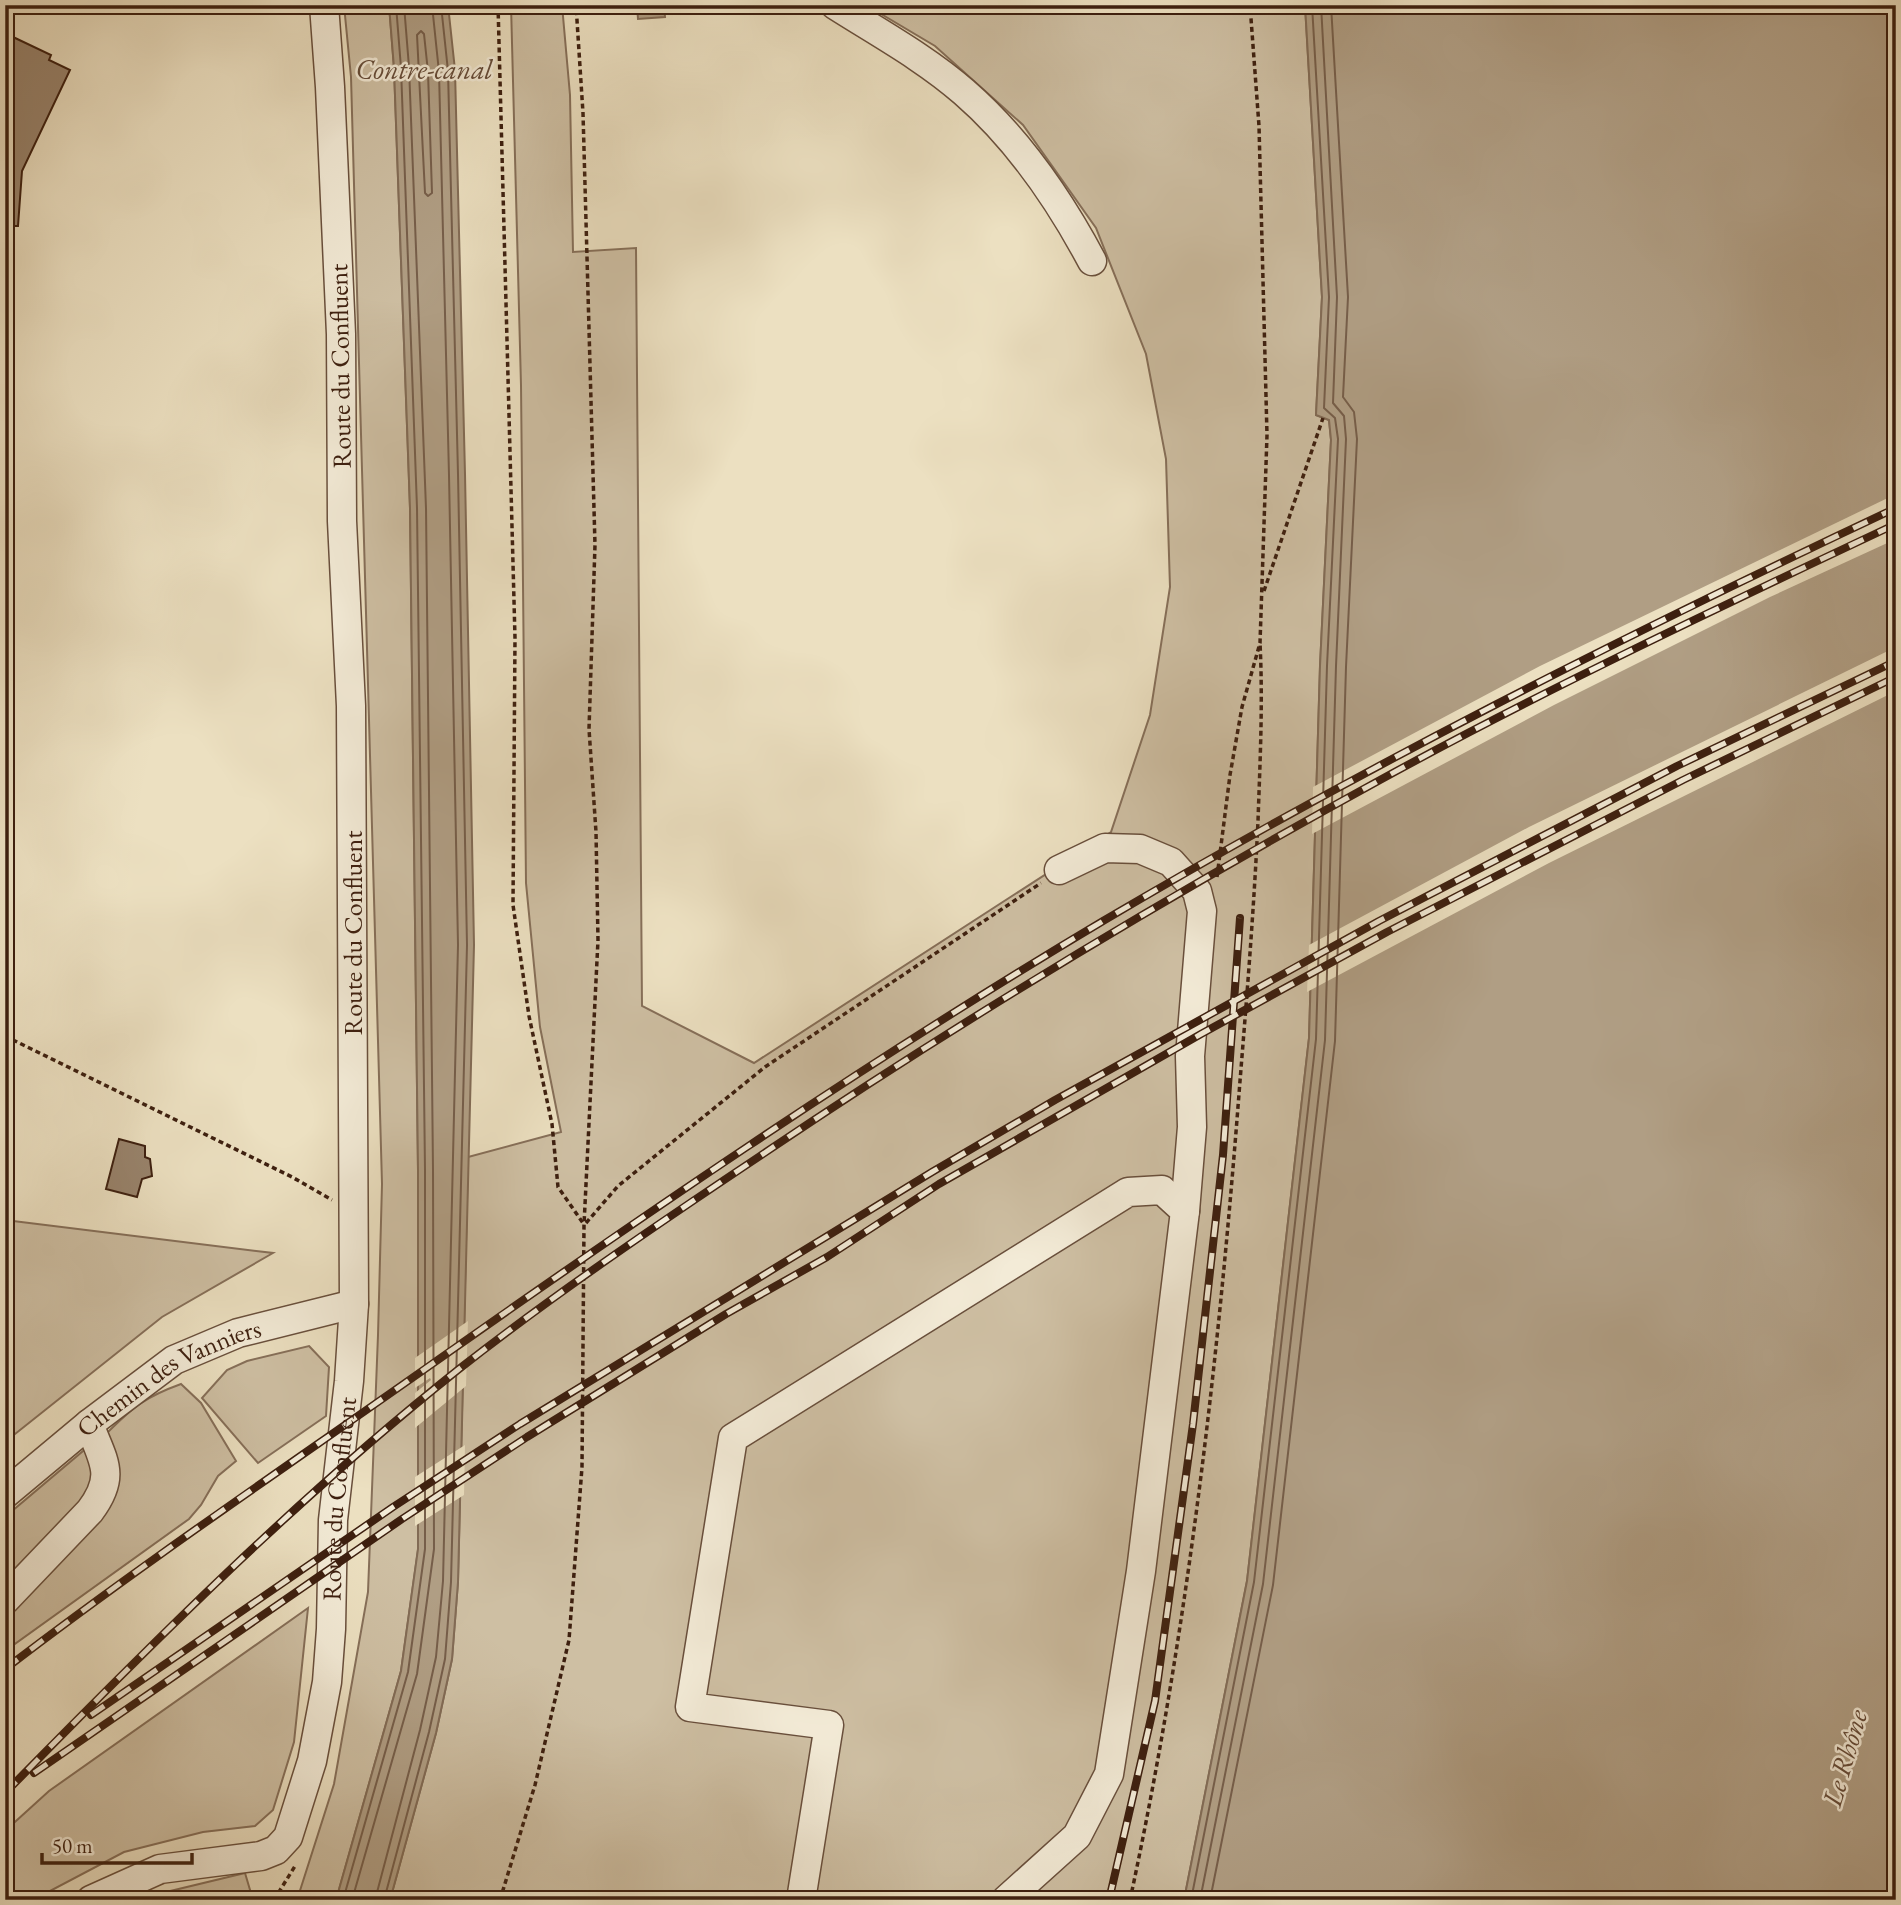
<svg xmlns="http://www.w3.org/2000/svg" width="1901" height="1905" viewBox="0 0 1901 1905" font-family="'EB Garamond',serif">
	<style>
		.green { fill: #cebfa3; stroke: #866f59; stroke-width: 2 }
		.water { fill: #b09e84; stroke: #826b55; stroke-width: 2 }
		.pier { fill: #ece0c1 }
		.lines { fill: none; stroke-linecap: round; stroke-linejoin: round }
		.shore { stroke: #765e4a; stroke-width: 2 }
		.building { fill: #98836c; stroke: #3d1f0f; stroke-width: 2 }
		.minor-casing { stroke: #694f3c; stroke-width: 31 }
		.path { stroke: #3d1f0f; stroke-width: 3.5; stroke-dasharray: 5 3.5; stroke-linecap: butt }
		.minor { stroke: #f3ebd7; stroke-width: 28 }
		.rail-casing { stroke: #3d1f0f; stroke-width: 8 }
		.rail { stroke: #f3ebd7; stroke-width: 5; stroke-dasharray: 16; stroke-linecap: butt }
		.labels { text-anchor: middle; stroke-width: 5; stroke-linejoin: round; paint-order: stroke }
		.street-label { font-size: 26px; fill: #3d1f0f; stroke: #f3ebd7 }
		.water-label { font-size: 28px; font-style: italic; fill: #654b38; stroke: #f3ebd7 }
	</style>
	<rect width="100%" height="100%" fill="#ece0c1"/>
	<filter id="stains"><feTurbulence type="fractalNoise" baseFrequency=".00286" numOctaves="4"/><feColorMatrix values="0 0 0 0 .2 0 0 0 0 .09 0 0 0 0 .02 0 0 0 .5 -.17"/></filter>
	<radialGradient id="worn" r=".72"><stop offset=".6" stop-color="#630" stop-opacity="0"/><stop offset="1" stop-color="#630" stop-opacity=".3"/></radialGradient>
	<g class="green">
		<polygon points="344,5 389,5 394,68 410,508 418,1170 418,1550 401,1671 336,1900 297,1900 334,1784 368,1592 378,1335 382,1184 351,77"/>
		<polygon points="511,5 562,5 570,95 573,252 636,248 642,1006 754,1063 1111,832 1150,715 1170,587 1166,459 1146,354 1096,228 1023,125 935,46 866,5 1305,5 1322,297 1316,415 1329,420 1331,440 1320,666 1309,1038 1247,1581 1184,1900 390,1900 436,1733 452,1659 458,1582 468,1157 561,1132 540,1027 526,883 521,385"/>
		<polygon points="5,1220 273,1253 162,1317 5,1442"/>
		<polygon points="309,1346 329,1367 326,1416 258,1463 202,1398 227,1370 247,1361"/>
		<path d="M181 1384 201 1403 236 1461 218 1476 201 1505 189 1519 5 1651V1614L102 1511 107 1433C133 1407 145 1397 181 1384Z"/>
		<polygon points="89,1446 101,1478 5,1589 5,1517"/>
		<polygon points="308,1608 294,1742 273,1810 255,1826 203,1832 124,1852 33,1900 5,1900 5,1831 49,1791"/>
		<polygon points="245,1873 253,1900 147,1900 162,1893"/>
	</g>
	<g class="water">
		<polygon points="389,5 448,5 455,70 465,474 474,945 458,1582 452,1659 436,1733 390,1900 336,1900 401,1671 418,1549 418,1170 410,508 394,68"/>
		<polygon points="637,5 664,5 665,17 638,19"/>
		<polygon points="1305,5 1896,5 1896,1900 1184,1900 1247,1581 1309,1038 1320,666 1331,440 1329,420 1316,415 1322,297"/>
	</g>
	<g class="pier">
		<polygon points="1896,494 1896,539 1770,597 1554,705 1312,834 1313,787 1540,666"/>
		<polygon points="1896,647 1896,691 1549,863 1307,992 1309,945 1529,827"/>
		<polygon points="468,1321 466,1386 415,1428 415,1393 431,1380 430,1378 415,1388 415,1358"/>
		<polygon points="465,1445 464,1495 415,1526 415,1477"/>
	</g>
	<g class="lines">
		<g class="shore">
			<polygon points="421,31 424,34 428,72 432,193 428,196 425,193 417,35"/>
			<polyline points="343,1900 408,1672 425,1549 425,1170 417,508 401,68 396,5"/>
			<polyline points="352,1900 417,1674 434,1549 433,1170 426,508 409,67 404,5"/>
			<polyline points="375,1900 420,1730 436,1657 443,1581 458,945 449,475 439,72 432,5"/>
			<polyline points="384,1900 429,1732 445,1659 451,1582 467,945 458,474 448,71 441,5"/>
			<polyline points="1191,1900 1254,1582 1316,1039 1327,666 1338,439 1335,418 1324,408 1329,297 1312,5"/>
			<polyline points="1200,1900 1263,1584 1325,1040 1336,666 1346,439 1344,416 1333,403 1337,297 1321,5"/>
			<polyline points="1210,1900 1273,1585 1335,1041 1346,667 1357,439 1354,412 1343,397 1348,297 1331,5"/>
		</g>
	</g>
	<g class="building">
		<polygon points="13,37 51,55 49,60 70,70 22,171 18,226 5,226 5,39 11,42"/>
		<polygon points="119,1139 145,1146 145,1157 150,1159 152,1176 142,1179 137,1197 106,1189"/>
	</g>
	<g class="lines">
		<g class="minor-casing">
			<g id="minor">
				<path d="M835 5C879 33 925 58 964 92 1017 138 1059 199 1092 261"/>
				<polyline points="1059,870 1105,848 1140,849 1171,862 1197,891 1202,911 1190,1056 1192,1127 1185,1211"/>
				<path id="s1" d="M5 1494 89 1424 174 1360 238 1333 354 1304"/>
				<path d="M5 1600 90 1511C117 1475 103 1461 89 1424"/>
				<path id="s2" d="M91 1900 160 1869 261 1856 276 1850 288 1837 312 1761 327 1682 331 1629 333 1520 349 1381 354 1304 351 706 342 521 341 334 330 87 324 5"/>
				<polyline points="801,1900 829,1725 690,1707 733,1438 1128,1192 1162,1190 1185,1211 1141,1571 1109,1774 1077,1836 1006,1900"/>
			</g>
		</g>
		<g class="path">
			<polyline points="498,5 515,638 513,905 529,1016 552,1124 558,1187 583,1223"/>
			<polyline points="1264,591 1323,418"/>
			<polyline points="1217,877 1230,775 1242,707 1260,643 1267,435 1259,126 1250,5"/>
			<polyline points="5,1036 292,1177 332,1200"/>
			<polyline points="586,1223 618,1186 765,1067 1041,883"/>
			<polyline points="274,1900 295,1866"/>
			<polyline points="500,1900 535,1785 569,1640 582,1467 584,1225 598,940 596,832 589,729 595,545 583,113 576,5"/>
			<path d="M1130 1900C1188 1630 1219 1356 1240 1081 1247 995 1254 908 1258 821 1260 762 1263 703 1260 643"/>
		</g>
		<use href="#minor" class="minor"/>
		<g class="rail-casing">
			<g id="rail">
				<path d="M5 1669C134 1570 271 1477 405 1383 633 1222 863 1064 1103 921 1360 769 1626 635 1896 508"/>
				<polyline points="91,1715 393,1507 520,1424 932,1172 1055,1100 1379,921 1677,766 1896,661"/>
				<polyline points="34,1773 402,1519 527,1437 726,1314 827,1257 939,1184 1201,1034 1387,932 1683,780 1896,677"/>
				<path d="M5 1793C150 1645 297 1498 459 1369 556 1293 658 1224 760 1156 960 1021 1168 896 1380 780 1548 688 1722 606 1896 524"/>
				<polyline points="1109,1900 1155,1701 1193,1424 1223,1155 1240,918"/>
			</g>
		</g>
		<use href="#rail" class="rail"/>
	</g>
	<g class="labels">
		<g class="street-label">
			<text transform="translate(340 366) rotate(-91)" y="9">Route du Confluent</text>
			<text transform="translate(353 933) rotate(-90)" y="9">Route du Confluent</text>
			<text dy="9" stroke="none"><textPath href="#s1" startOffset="203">Chemin des Vanniers</textPath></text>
			<text dy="9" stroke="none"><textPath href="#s2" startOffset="555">Route du Confluent</textPath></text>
		</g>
		<g class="water-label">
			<text x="424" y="79">Contre-canal</text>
			<text transform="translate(1844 1758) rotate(-74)" y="10">Le Rhône</text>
		</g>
	</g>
	<rect width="1901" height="1905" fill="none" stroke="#ece0c1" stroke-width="28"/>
	<rect x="7" y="7" width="1887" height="1891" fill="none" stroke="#3d1f0f" stroke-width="3.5"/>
	<rect x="14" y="14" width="1873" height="1877" fill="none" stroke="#3d1f0f" stroke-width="2"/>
	<path d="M42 1853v10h150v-10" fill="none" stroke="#3d1f0f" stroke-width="3.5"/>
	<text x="52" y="1853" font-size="21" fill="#3d1f0f" stroke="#f3ebd7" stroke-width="5" paint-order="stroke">50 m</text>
	<rect width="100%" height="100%" filter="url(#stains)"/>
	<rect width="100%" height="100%" fill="url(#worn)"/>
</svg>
